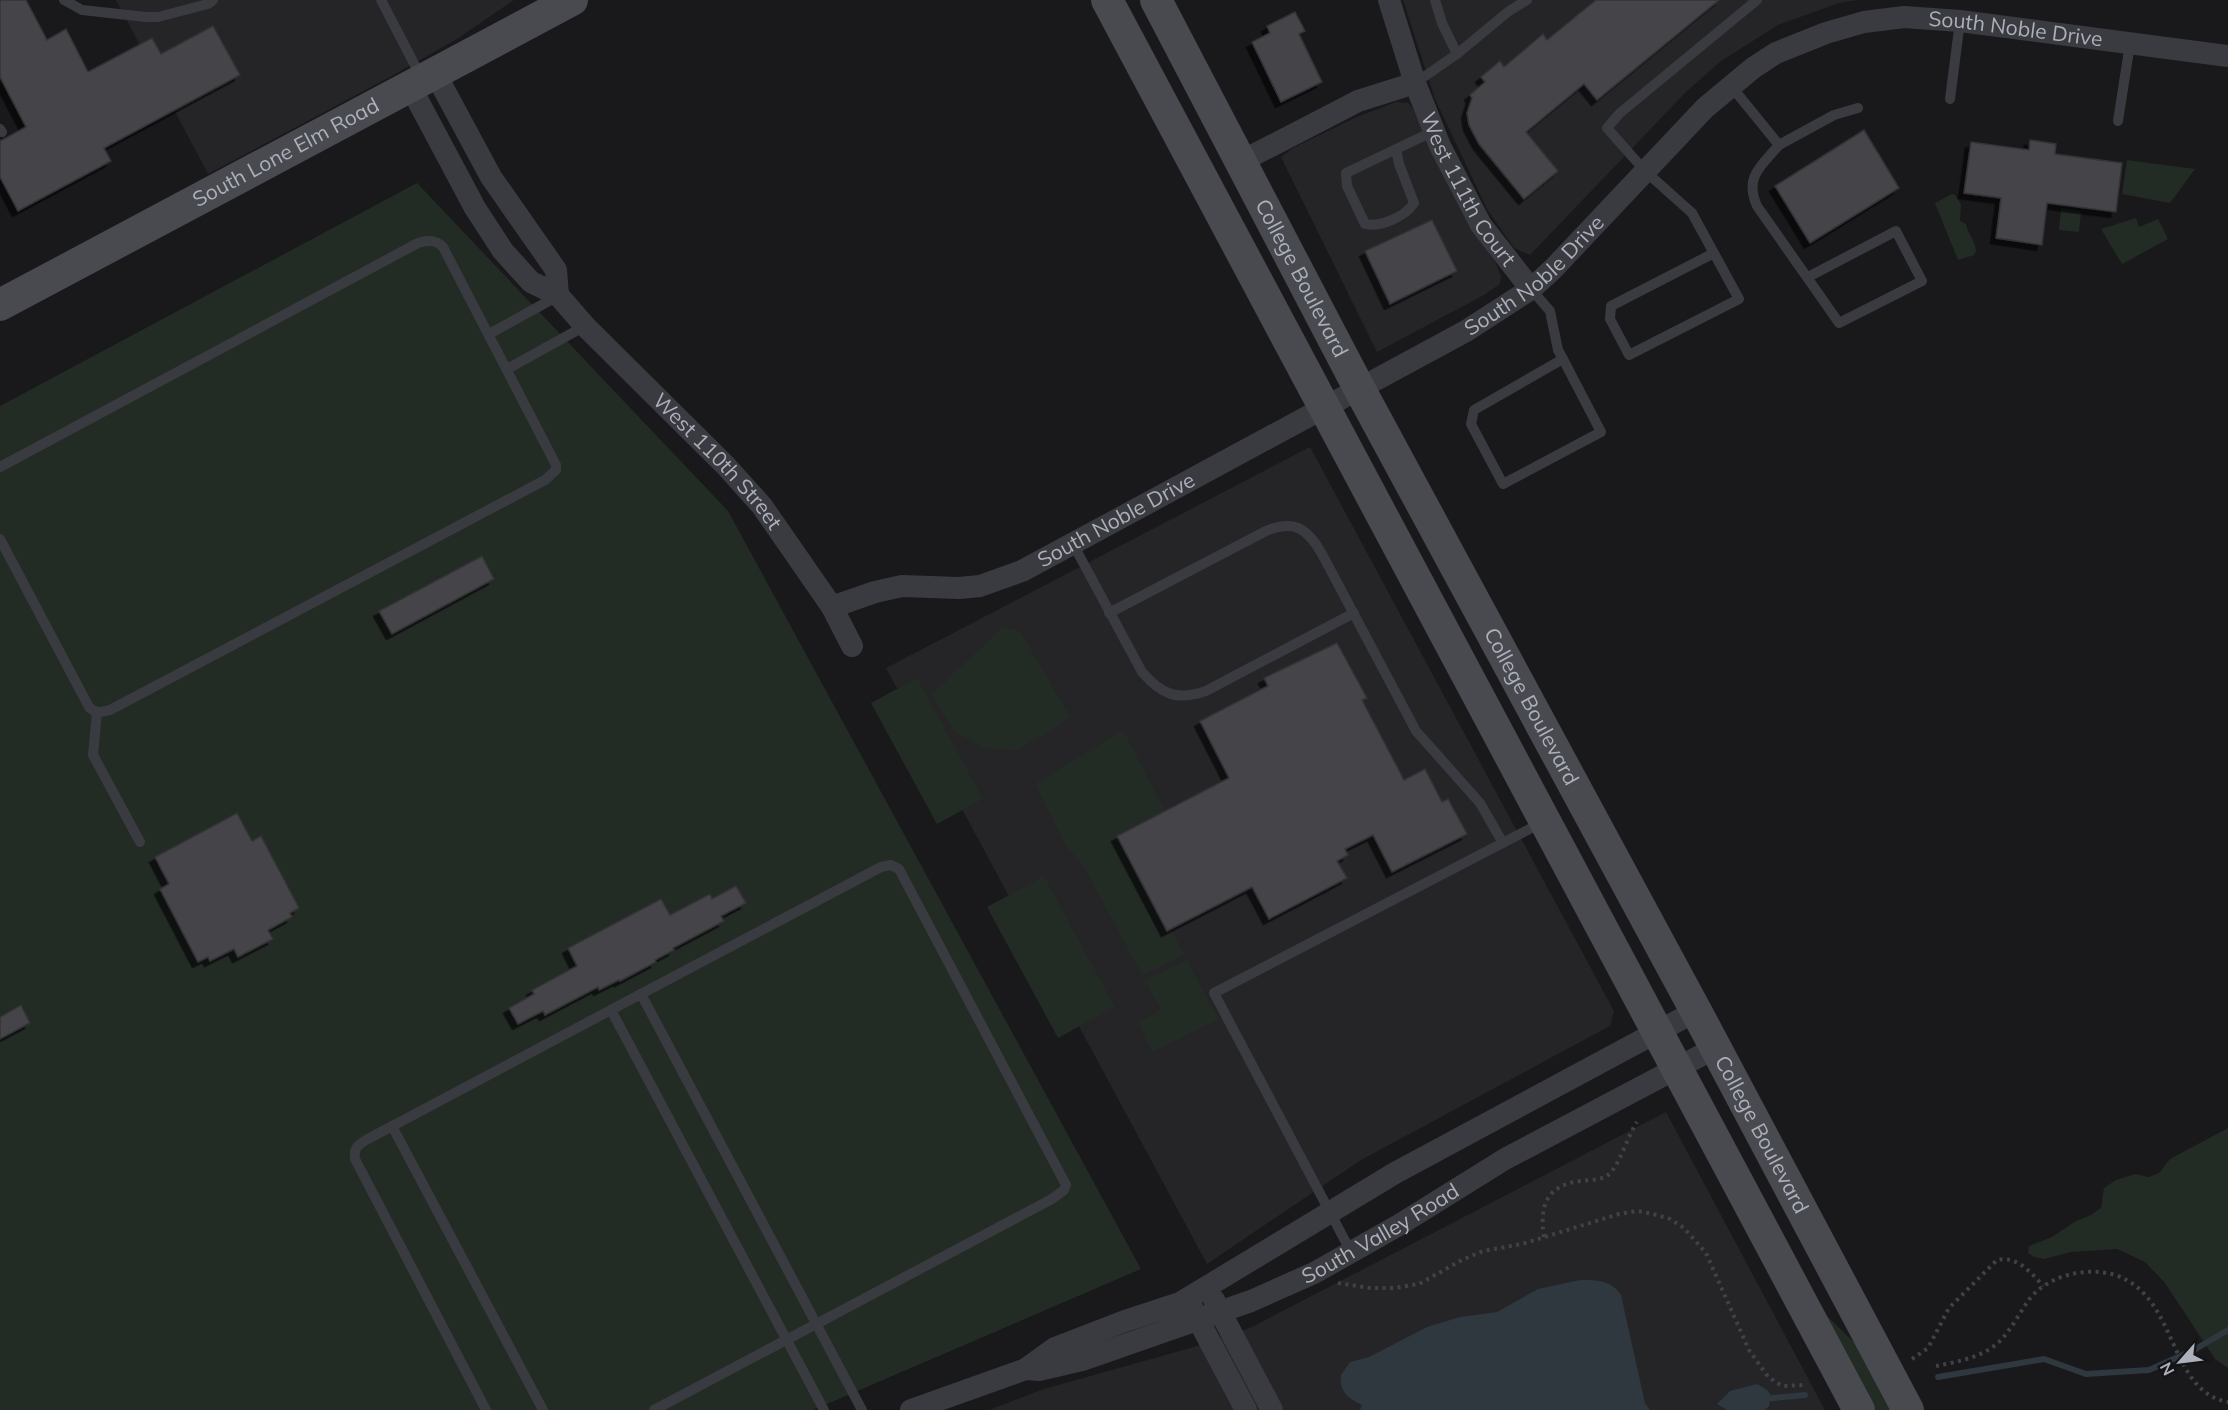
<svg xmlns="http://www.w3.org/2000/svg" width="2228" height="1410" viewBox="0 0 2228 1410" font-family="Mulish,sans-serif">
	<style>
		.built { fill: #252528 }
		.green { fill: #232b25 }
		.water { fill: #2f373f }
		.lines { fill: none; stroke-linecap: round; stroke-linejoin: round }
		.stream { stroke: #2f373f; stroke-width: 6 }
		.building { fill: #444448; stroke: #343337; stroke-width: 1.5; filter: url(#shadow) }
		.path { stroke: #404247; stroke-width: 4; stroke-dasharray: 3 4.5; stroke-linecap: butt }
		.lane { stroke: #3a3b40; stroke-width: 10 }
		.street { stroke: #3a3b40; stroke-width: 22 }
		.secondary { stroke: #484a50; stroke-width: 32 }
		.labels { text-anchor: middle; stroke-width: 4.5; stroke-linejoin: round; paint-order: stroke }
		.street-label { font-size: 21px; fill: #acb0ba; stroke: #141416 }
	</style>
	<defs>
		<filter id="shadow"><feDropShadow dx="-5.5" dy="5.5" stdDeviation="0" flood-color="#0009"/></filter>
	</defs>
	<rect width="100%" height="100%" fill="#19191b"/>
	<g class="built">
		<polygon points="116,0 514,0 457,39 388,78 208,174"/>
		<polygon points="1403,0 1858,0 1839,3 1778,25 1721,61 1686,92 1530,255 1514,248 1487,209 1435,99"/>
		<polygon points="1396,102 1408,103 1413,109 1472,229 1495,261 1501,277 1500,284 1484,295 1377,352 1281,157 1293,148 1357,117"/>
		<polygon points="1310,447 1614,1011 1610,1026 1361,1160 1207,1264 886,668"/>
		<polygon points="1666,1112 1825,1410 989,1410 1044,1389 1194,1347 1250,1328"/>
	</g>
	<g class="green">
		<polygon points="2127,160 2195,169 2170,203 2122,194"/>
		<polygon points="417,183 728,511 1141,1269 813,1410 0,1410 0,406"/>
		<path d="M1952 194 1955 195 1961 204 1960 221 1966 224C1968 234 1975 240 1976 251L1974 255 1958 260 1935 203Z"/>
		<polygon points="2061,208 2081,211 2079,232 2059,230"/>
		<polygon points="2136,218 2139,227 2158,219 2168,239 2122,264 2101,229"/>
		<polygon points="1002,627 1020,631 1070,717 1044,735 1016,750 986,749 955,732 931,695"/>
		<polygon points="917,678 983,799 937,824 871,703"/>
		<polygon points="1123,730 1165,811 1117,837 1167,932 1172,931 1184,954 1142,975 1083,865 1067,847 1035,784"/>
		<polygon points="1044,876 1115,1007 1058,1038 987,907"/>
		<polygon points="1187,960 1218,1019 1152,1052 1138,1022 1161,1010 1145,981"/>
		<polygon points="2228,1128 2228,1368 2215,1359 2165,1283 2145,1262 2117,1249 2071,1252 2044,1259 2034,1257 2028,1253 2029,1246 2052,1237 2076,1221 2091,1215 2101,1208 2104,1188 2116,1180 2135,1174 2149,1177 2159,1173 2170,1159"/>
		<polygon points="1827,1316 1861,1349 1895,1410 1871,1410 1822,1319"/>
	</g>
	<g class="water">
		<path d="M1580 1280C1597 1280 1611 1280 1621 1295L1645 1403 1650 1410H1360L1362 1405C1348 1398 1339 1392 1341 1375L1350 1362 1369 1357 1427 1327 1460 1317 1497 1312 1538 1289Z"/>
		<polygon points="1757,1384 1767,1390 1771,1395 1769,1406 1765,1410 1727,1410 1717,1404 1730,1391"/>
	</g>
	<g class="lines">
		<g class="stream">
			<polyline points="1938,1377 2044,1359 2086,1374 2149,1370 2194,1350 2228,1330"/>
			<polyline points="1763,1399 1805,1395"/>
		</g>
	</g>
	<g class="building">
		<polygon points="0,0 26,0 47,40 66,29 88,72 152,38 161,54 213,26 240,75 104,148 111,161 18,211 0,177 0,141 26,127 0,77"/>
		<polygon points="1596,0 1719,0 1597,100 1584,84 1526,132 1558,171 1524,199 1479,144 1469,125 1467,113 1472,98 1470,95 1485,82 1481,77 1500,61 1504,67 1543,34 1547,40"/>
		<polygon points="1295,12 1305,31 1299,34 1322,82 1281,102 1252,42 1270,33 1267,26"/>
		<polygon points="1864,130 1899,188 1810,243 1775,186"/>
		<polygon points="2030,140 2056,144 2055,154 2122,163 2116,212 2047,203 2042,245 1996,238 2001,198 1964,193 1971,142 2029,150"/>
		<polygon points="1432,220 1457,271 1390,304 1365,251"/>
		<polygon points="482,556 494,579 392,634 379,611"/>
		<polygon points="1337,643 1367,698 1362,700 1404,780 1425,769 1442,802 1448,799 1467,834 1392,872 1373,835 1345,849 1348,855 1337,861 1347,878 1269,919 1252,887 1167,931 1117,836 1229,778 1200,721 1268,686 1264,678"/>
		<polygon points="237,813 252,841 261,836 299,908 290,913 292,917 268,930 273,939 238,957 234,949 210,961 208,957 198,962 160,889 169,884 155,857"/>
		<polygon points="736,886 746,903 721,916 724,921 673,948 674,950 655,960 656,962 620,981 619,980 599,990 598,987 545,1015 543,1011 518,1024 509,1008 534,994 532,990 577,966 568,948 661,899 670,915 710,894 712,899"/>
		<polygon points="21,1005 30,1023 0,1039 0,1017"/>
	</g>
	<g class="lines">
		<g class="path">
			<path d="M1544 1237C1539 1205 1547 1185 1581 1181 1590 1180 1601 1180 1608 1175 1619 1167 1628 1135 1637 1122"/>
			<polyline points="1338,1283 1370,1288 1394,1288 1419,1284 1462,1260 1483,1251 1522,1244 1619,1214 1638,1211 1653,1214 1670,1219 1684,1228 1706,1253 1749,1350 1766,1374 1775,1382 1783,1386 1804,1385"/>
			<path d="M1912 1359 1928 1348 1949 1308 1997 1260C2016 1255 2032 1273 2043 1286"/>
			<path d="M1936 1366C1957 1362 1983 1357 1999 1342 2011 1330 2019 1314 2028 1301 2046 1276 2085 1266 2115 1275 2179 1296 2167 1391 2228 1402"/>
		</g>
		<g class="lane">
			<polyline points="64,0 82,10 146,17 158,17 208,4 213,0"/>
			<polyline points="381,0 421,77"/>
			<polyline points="1435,0 1442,23 1457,54"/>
			<polyline points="1415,83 1457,54 1509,11 1527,0"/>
			<path d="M1731 86 1779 145C1761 166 1744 177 1757 206L1839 323 1922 281 1896 231 1808 277"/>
			<polyline points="1950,99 1960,21"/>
			<polyline points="2118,121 2130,44"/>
			<polyline points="0,129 2,132"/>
			<polyline points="1779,145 1834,115 1858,108"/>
			<path d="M1396 149 1399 164 1414 203C1406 216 1380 228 1365 224L1347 186 1346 173 1434 131"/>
			<polyline points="1714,253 1611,306 1610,319 1629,355 1739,299 1692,213 1645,171 1607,128 1620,113 1757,0"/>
			<polyline points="1531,289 1550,311 1558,350 1563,359 1601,432 1503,484 1471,424 1474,410 1563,359"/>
			<polyline points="489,334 558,296"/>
			<polyline points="507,369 585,326"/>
			<path d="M0 467 418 243C427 240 436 239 443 247L556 465V470L545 480 110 710C102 712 95 714 89 707L0 539"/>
			<path d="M1073 544 1142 672C1162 695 1177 701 1206 691L1354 613"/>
			<path d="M1109 613 1266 531C1295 519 1308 529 1322 554L1416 731 1480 803 1503 843"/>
			<polyline points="97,712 93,755 140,842"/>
			<polyline points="641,994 881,867 891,865 899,869 1066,1185 1064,1190 1052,1199 654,1410"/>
			<polyline points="611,1010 824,1410"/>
			<polyline points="392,1126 543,1410"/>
			<polyline points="1351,1252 1214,993 1543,822"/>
			<path d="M486 1410 355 1159C353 1149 358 1145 366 1140L641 994 862 1410"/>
		</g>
		<g class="street">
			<path id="s1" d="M1389 0 1415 83 1440 146 1481 225 1531 289"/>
			<polyline points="435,73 491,177 556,270 558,295"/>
			<path id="s2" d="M410 86 475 208 503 251 531 282 558 295 585 326 726 466 762 506 832 607 852 646"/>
			<polyline points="1242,161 1358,101 1415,83"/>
			<path id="s3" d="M832 607 875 592 902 586 959 588 980 586 1022 571 1466 331 1531 289 1553 269 1705 108 1753 68 1776 53 1826 33 1864 22 1904 17 1960 21 2228 56"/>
			<polyline points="1214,1300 1272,1410"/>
			<polyline points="1191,1306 1246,1410"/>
			<path id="s4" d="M1027 1369 1039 1370 1082 1360 1251 1301 1314 1273 1399 1225 1505 1159 1715 1048"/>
			<polyline points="911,1410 1026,1369 1055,1348 1125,1321 1180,1303 1395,1173 1696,1011"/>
		</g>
		<g class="secondary">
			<polyline points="1107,0 1859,1410"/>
			<path id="s5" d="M1156 0 1359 388 1696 1011 1908 1410"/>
			<path id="s6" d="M0 305 572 0"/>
		</g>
	</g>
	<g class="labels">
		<g class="street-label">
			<text dy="7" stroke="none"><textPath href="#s3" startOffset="1365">South Noble Drive</textPath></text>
			<text dy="7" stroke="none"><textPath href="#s6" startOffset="324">South Lone Elm Road</textPath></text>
			<text dy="7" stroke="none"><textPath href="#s1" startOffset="206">West 111th Court</textPath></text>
			<text dy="7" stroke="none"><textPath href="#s3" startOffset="789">South Noble Drive</textPath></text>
			<text dy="7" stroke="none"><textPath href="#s5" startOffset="314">College Boulevard</textPath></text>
			<text dy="7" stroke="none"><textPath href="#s2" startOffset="492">West 110th Street</textPath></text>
			<text dy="7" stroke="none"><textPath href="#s3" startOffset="303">South Noble Drive</textPath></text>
			<text dy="7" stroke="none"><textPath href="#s5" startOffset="800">College Boulevard</textPath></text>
			<text dy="7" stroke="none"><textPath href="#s5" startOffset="1286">College Boulevard</textPath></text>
			<text dy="7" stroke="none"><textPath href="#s4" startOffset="381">South Valley Road</textPath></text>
		</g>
	</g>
	<g transform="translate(2180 1362) rotate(242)" stroke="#141416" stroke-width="4.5" paint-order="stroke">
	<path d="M0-4.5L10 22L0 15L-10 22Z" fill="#acb0ba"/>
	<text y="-9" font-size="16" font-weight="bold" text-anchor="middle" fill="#acb0ba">N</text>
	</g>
</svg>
